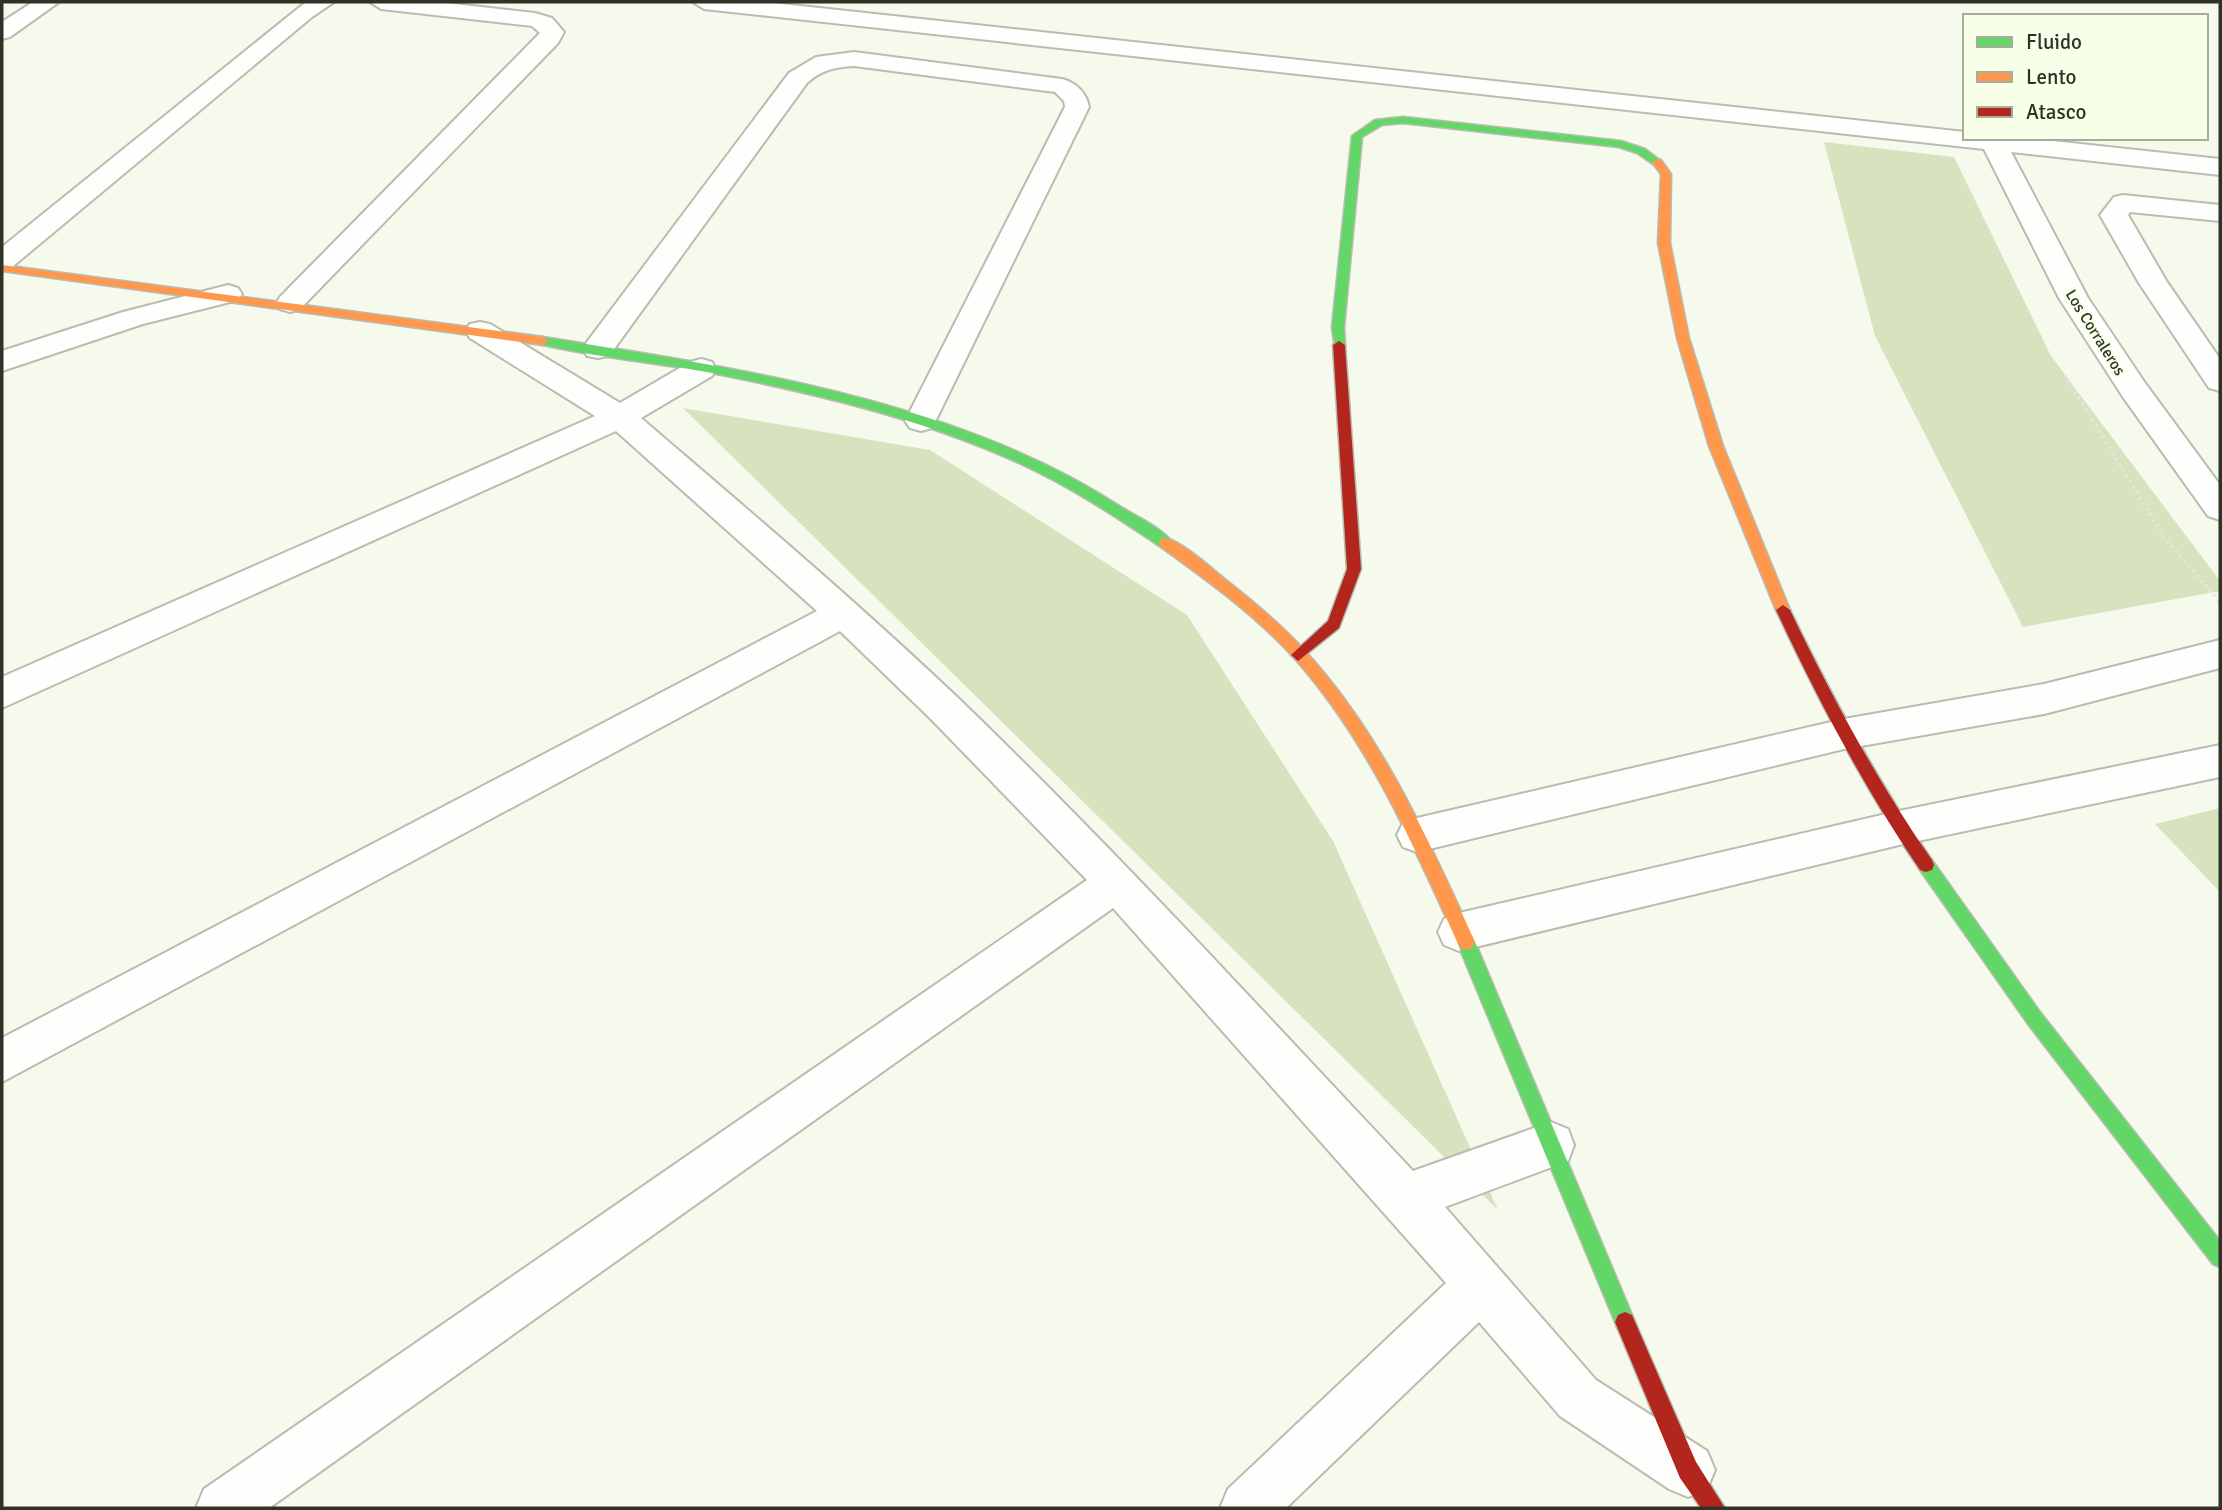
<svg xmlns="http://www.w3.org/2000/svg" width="2222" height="1510" viewBox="0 0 2222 1510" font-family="Signika,sans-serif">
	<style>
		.green { fill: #d7e3be }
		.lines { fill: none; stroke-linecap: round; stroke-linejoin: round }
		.street-casing { stroke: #b8bcb1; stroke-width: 4 }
		.fast-casing { stroke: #b8bcb1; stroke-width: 3 }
		.slow-casing { stroke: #b8bcb1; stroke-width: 3 }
		.jam-casing { stroke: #b8bcb1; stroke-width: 3 }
		.path-far1 { stroke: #e6e7e3; stroke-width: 3.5; stroke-dasharray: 2 4.5; stroke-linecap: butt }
		.path { stroke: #e6e7e3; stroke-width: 4.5; stroke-dasharray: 2 5; stroke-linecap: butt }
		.street { fill: #fefefc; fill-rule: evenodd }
		.fast { fill: #63d668; fill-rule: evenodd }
		.slow { fill: #ff974d; fill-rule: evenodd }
		.jam { fill: #b3261e; fill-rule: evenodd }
		.labels { text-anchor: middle; stroke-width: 5; stroke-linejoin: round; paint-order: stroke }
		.far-street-label { font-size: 16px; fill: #2e3227; stroke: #f7ffe8 }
	</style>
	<rect width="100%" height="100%" fill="#f6faed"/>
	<g class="green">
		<polygon points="1824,142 1954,157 2051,356 2220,581 2220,591 2023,627 1875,336"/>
		<polygon points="683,408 930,450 1187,615 1333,841 1498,1210"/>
		<polygon points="2220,808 2220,892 2155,824"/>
	</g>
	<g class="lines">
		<g class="street-casing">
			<g id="street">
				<polygon points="33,2 59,2 10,37 2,39 2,22"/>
				<polygon points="306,2 334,2 312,17 12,267 2,269 2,247"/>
				<polygon points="370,2 437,2 535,13 552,18 564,32 558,43 300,309 290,312 280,309 276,303 280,297 540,33 532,26 381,9"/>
				<polygon points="693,2 764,2 1965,132 1965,138 2026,138 2220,159 2220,175 2011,152 2088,298 2145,383 2220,485 2220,520 2208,516 2123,397 2059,298 1984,149 704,9"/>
				<path d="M854 52 1062 79C1075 82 1087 93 1089 107L932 428 921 431 910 428 905 421 1065 107 1064 101 1055 92 854 66C835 67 821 70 807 83L609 356 598 358 587 356 583 349 587 342 789 73 816 57Z"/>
				<polygon points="2123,195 2220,205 2220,221 2130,212 2128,215 2167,282 2220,359 2220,391 2209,388 2139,283 2100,215 2114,197"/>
				<polygon points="228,285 238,288 242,294 238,300 143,324 2,371 2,351 123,312"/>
				<path d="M480 322 490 324 620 403 690 362 701 359 712 362 716 369 712 376 641 418C748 510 856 601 958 698 1116 850 1263 1012 1413 1171L1551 1122 1568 1129 1574 1145 1568 1161 1445 1207 1596 1380 1707 1451 1715 1470 1707 1489 1688 1497 1669 1489 1560 1416 1479 1322 1286 1508H1220L1228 1489 1446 1283 1113 908 269 1508H196L204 1489 1087 880 932 720 840 631 2 1082V1038L817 611 616 431 2 708V677L595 416 470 338 465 331 470 324Z"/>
				<polygon points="2220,640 2220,668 2044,714 1844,749 1417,852 1403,847 1397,835 1403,823 1417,818 1844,719 2044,684"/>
				<polygon points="2220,745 2220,777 1899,845 1459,951 1444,945 1438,932 1444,919 1459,913 1899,811"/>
			</g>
		</g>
		<g class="fast-casing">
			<g id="fast">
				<polygon points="1403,117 1621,141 1645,149 1662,162 1653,164 1637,153 1619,147 1403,123 1382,125 1362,137 1344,327 1345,345 1339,349 1335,348 1332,327 1352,136 1375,120"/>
				<path d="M543 337C734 368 956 399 1121 507 1137 517 1162 528 1173 543L1166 548 1161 547C1115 516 1069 486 1019 463 920 418 813 393 707 372 651 362 594 357 539 344V338Z"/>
				<polygon points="1926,858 1932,860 2040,1012 2220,1241 2220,1267 2213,1264 2028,1024 1920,870 1918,865 1920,860"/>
				<polygon points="1466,934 1472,936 1475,942 1635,1322 1632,1329 1625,1332 1618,1329 1457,942 1460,936"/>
			</g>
		</g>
		<g class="slow-casing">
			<g id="slow">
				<polygon points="1657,159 1661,160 1671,174 1670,243 1689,338 1723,446 1790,610 1783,615 1776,610 1709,446 1677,338 1658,243 1661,174 1652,162"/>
				<polygon points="2,265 543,337 549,341 543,345 2,271"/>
				<path d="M1166 538C1185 544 1211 568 1227 581 1255 603 1283 626 1306 652 1382 735 1429 841 1475 942L1472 948 1466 950 1460 948C1414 847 1370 744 1296 660 1257 616 1208 581 1161 547L1159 543 1161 539Z"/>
			</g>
		</g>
		<g class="jam-casing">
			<g id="jam">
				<polygon points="1339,341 1345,345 1361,569 1339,628 1298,661 1291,655 1328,621 1347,569 1333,345"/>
				<path d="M1783 605 1790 610C1832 697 1877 781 1932 860L1934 865 1932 870 1926 872 1920 870C1864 788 1818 700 1776 610Z"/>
				<polygon points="1625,1312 1632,1315 1696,1462 1725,1508 1701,1508 1680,1478 1615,1322 1618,1315"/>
			</g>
		</g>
		<polyline class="path-far1" points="2065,375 2164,537 2210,591"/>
		<polyline class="path" points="2209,589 2220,602"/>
		<use href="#street" class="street"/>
		<use href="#fast" class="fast"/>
		<use href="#slow" class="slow"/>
		<use href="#jam" class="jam"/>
	</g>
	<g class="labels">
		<g class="far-street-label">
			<text transform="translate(2096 332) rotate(58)" y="6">Los Corraleros</text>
		</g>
	</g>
	<rect width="2222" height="1510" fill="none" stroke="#2e3227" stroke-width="7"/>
	<rect x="1963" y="14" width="245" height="126" fill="#f7ffe8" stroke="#a7ad9b" stroke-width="2"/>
	<rect x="1977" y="37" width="35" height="10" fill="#63d668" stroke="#a7ad9b" stroke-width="2"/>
	<text x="2026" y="49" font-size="21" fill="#2e3227">Fluido</text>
	<rect x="1977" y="72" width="35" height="10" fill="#ff974d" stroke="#a7ad9b" stroke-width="2"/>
	<text x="2026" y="84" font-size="21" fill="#2e3227">Lento</text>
	<rect x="1977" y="107" width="35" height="10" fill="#b3261e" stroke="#a7ad9b" stroke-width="2"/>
	<text x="2026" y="119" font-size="21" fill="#2e3227">Atasco</text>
</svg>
